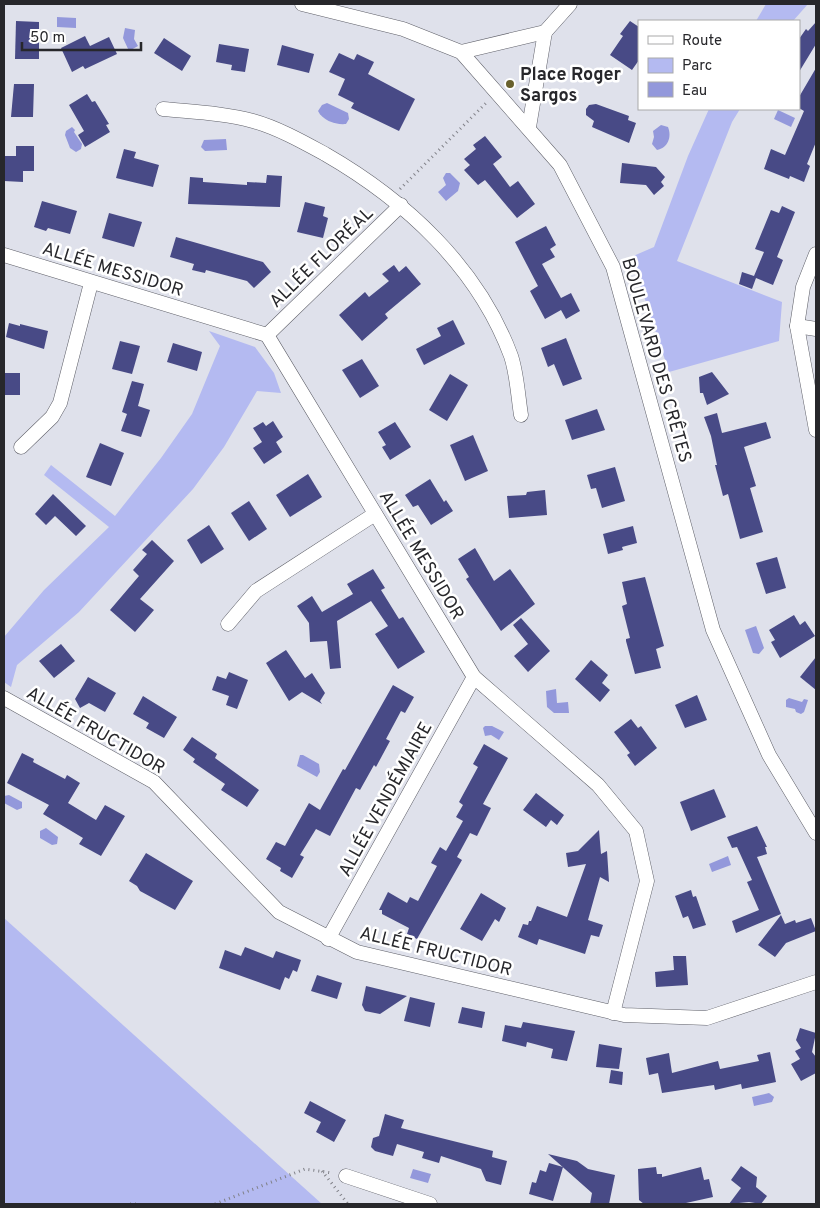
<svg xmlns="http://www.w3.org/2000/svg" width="820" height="1208" viewBox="0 0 820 1208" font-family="Overpass,sans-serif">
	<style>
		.green { fill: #b4baf1 }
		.water { fill: #9398db }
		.building { fill: #484a86 }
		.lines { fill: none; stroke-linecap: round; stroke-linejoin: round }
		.street-casing { stroke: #5f6069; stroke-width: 15 }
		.path { stroke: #808188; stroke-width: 3; stroke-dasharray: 1 4; stroke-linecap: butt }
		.street { stroke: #fff; stroke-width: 14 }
		.poi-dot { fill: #69612d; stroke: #fff; stroke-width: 2 }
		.labels { text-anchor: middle; stroke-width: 5; stroke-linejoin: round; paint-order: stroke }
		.poi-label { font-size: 18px; font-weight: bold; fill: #27272b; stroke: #fff; text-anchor: start }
		.street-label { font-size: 18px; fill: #27272b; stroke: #fff }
	</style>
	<rect width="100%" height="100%" fill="#dfe1eb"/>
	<g class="green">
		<polygon points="766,4 808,4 793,21 756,21"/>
		<polygon points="709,109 740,109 732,122 677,261 782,302 779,341 669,372 631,257 654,247 688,156"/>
		<polygon points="209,331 255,347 274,373 281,393 257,391 224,447 193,489 79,612 17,665 11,687 4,682 4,637 44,590 109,527 44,475 51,465 115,516 161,458 192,414 220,346"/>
		<polygon points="4,918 322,1204 4,1204"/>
	</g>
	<g class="water">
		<polygon points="57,17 76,18 76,28 57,27"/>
		<polygon points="125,28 135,30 134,39 138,46 129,51 123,38"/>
		<path d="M327 103 348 113 349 119 346 124C336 125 323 121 318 111L322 105Z"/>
		<polygon points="778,110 795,118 791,127 774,119"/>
		<path d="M661 125 668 127C672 137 668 148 657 150L652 144 654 137 653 131Z"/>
		<polygon points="72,127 75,130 74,132 82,144 81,149 76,152 70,148 65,135 66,131"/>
		<polygon points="226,139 227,150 205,151 201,147 204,140"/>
		<polygon points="446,173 450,173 460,183 458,191 446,201 438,192 446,185 443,178"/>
		<polygon points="756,626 764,648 759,654 753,653 745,630"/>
		<polygon points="556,689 557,703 568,702 569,713 554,713 547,707 546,691"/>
		<polygon points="789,698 802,702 804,699 808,700 804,712 801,714 796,712 795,709 786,707 786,700"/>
		<polygon points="485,726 492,726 504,732 499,740 491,735 485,736 483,728"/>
		<polygon points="300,755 303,755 319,764 320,772 317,777 297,766"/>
		<polygon points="9,795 22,802 22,808 17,810 4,803 4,796"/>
		<polygon points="46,828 58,837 57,844 52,845 40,838 40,831"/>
		<polygon points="728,856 731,865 712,872 709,864"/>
		<polygon points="769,1093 774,1097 772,1102 754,1106 752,1097"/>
		<polygon points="413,1169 431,1174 428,1183 410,1178"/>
	</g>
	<g class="building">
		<polygon points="16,21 39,22 39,59 15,59"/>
		<polygon points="630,21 639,27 639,60 632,70 610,55 623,36 620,34"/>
		<polygon points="816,22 816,44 799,72 799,39 806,29 808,31"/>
		<polygon points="85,36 90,46 109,37 117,54 85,69 83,66 72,72 61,48"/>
		<polygon points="164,38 191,56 182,71 154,53"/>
		<polygon points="219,44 249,49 245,72 231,70 232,65 216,62"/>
		<polygon points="282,45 314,54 309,73 277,65"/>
		<polygon points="339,53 354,60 357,54 374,62 368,74 415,99 399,131 351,108 354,103 338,95 345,79 329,72"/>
		<polygon points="816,68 816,142 807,164 810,166 804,182 790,176 789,179 764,169 771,149 785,155 804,111 799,108 799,97"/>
		<polygon points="14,84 34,84 33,117 11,117"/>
		<polygon points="87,94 92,102 95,101 109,124 106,125 110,132 85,147 78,135 84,131 69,105"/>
		<polygon points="596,104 629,116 628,120 636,123 629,143 592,127 594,121 586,115 586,109 589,105"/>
		<polygon points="485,136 502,157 493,164 510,187 518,181 535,204 517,218 485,180 478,185 464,170 470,165 464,159 476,149 473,145"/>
		<polygon points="16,146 34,146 34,171 23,171 23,182 4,181 4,156 16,156"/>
		<polygon points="124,149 136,152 134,158 159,165 153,187 116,178"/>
		<polygon points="622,163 656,167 665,177 661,182 664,186 654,195 646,185 620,183"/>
		<polygon points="267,175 282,176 280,207 188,204 190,177 203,178 203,182 247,185 247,182 266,183"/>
		<polygon points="42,201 77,211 70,234 48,228 46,231 34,227"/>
		<polygon points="305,202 325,207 323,216 328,218 323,238 297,232"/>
		<polygon points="782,206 795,212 777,257 783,260 773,285 756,278 752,289 739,284 742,272 754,276 764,252 755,249 771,210 779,213"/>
		<polygon points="109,213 142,222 134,247 102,238"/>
		<polygon points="546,226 556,245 550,249 555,257 542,264 561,298 571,293 580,311 566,319 561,310 545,319 530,291 538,286 515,242"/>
		<polygon points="176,237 263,262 271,272 254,288 247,281 206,270 205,273 192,270 194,264 170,257"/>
		<polygon points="394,265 399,272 406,266 421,284 385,314 388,318 362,341 339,315 365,292 369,297 389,281 382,274"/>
		<polygon points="453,320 465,344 424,365 416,349 441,336 437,328"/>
		<polygon points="9,323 20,326 20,324 48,331 44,349 6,337"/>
		<polygon points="566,338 582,379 563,386 554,364 548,367 541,348"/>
		<polygon points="120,341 140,346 132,374 112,369"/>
		<polygon points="173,343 202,352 197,371 167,362"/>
		<polygon points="362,359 379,386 360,398 342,370"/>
		<polygon points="712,372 729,394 707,405 703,393 700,393 699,377"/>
		<rect x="4" y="373" width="16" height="22"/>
		<polygon points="450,374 468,385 447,421 429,410"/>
		<polygon points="132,381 144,384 138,406 150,410 141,437 121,431 127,414 122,412"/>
		<polygon points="597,409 605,430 572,440 565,420"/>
		<polygon points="717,413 722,433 766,422 771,438 744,447 756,486 750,488 763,532 740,539 728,494 723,496 715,465 717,465 711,436 704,417"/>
		<polygon points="273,421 283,437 276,442 282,452 264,464 253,448 262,442 253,428 263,422 266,426"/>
		<polygon points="395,422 411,447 390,460 382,447 386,445 378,432"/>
		<polygon points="473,435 488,471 465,481 450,445"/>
		<polygon points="100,443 124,453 111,486 86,477"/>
		<polygon points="615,467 625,501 602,508 596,488 591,489 587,475"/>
		<polygon points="308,474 322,497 290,517 276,495"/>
		<polygon points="430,479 444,502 446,500 453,511 431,525 418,505 413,507 405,495"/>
		<polygon points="545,490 547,515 509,518 507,496 526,495 527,492"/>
		<polygon points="53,494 86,526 76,536 55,516 46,525 35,514"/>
		<polygon points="249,501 267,529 249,541 231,513"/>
		<polygon points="209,525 224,549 201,564 187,540"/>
		<polygon points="633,526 637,543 622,547 623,550 608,554 603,534"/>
		<polygon points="152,540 174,561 140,599 154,610 135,632 110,610 139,576 133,570 147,554 142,550"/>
		<polygon points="475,548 494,581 510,569 535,604 501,631 466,579 469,577 458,559"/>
		<polygon points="777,557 786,588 766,594 756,563"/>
		<polygon points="373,569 385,588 381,590 399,619 403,617 425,652 398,669 375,634 388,626 371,601 337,621 341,668 330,669 327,641 310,642 309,623 297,606 312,596 322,612 353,594 347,584"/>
		<polygon points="645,577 664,646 656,649 661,668 635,674 626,641 626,639 630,638 622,606 627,604 622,582"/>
		<polygon points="794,615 800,625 805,621 815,636 780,658 771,642 775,640 769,630"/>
		<polygon points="521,618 550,651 528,672 514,656 528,644 513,625"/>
		<polygon points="61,644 75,661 54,678 39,661"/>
		<polygon points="286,650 305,678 312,673 325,693 320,701 322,704 302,692 289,701 266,663"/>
		<polygon points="816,657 816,690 800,677"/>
		<polygon points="591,660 608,675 602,683 610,690 600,702 575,679"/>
		<polygon points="229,672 248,680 237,709 226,705 229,696 212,690 217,676 226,679"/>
		<polygon points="88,677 116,693 105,712 89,703 80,708 75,699"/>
		<polygon points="393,685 414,697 405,713 401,711 386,739 390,741 376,767 374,765 360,790 356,788 330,836 316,829 300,855 304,857 292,878 280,871 281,868 266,859 276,842 285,846 309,803 320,810 343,769 345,770"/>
		<polygon points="697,695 707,720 685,728 675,705"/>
		<polygon points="143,696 177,717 164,738 146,728 149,723 133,714"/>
		<polygon points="631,719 638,728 641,726 657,748 635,766 627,755 630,753 614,732"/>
		<polygon points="192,737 217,754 215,758 259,790 247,807 221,790 225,784 193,762 195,759 183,750"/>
		<polygon points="484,744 508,758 483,804 491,808 477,836 470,833 457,857 462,860 417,939 407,934 409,928 382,914 382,910 379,910 388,892 407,903 410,897 418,901 437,866 431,863 440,847 446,851 463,821 456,817 463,805 459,802 478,767 473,764"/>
		<polygon points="22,753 34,759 33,762 65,779 67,775 80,783 68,803 96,820 105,805 125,816 101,856 79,844 83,838 43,814 49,805 7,783"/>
		<polygon points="714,789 726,817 691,831 680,802"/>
		<polygon points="536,793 564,815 557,825 551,820 546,827 523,810"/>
		<polygon points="757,826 767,847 765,847 767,854 757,857 781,914 736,933 732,921 759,910 747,882 752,880 737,847 732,848 727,837"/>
		<polygon points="599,830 601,854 607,851 609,882 600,877 588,920 603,925 599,937 591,935 585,954 539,939 537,945 518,937 523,924 528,925 529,921 531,921 537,906 567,917 586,864 568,867 566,853 578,851"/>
		<polygon points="146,853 193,881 175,910 140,891 137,886 129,881"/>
		<polygon points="691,890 693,897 696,896 706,925 693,929 688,916 683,918 675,896"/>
		<polygon points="481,893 506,908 499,922 495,919 482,941 460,929"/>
		<polygon points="781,915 785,924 795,920 796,923 811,918 816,931 786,943 775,957 758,945"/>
		<polygon points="245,947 273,958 276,951 301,960 297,972 293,970 289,979 285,977 280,990 219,968 225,950 241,956"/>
		<polygon points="673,956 686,956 688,985 656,987 655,972 674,970"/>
		<polygon points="317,975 342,983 337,999 311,991"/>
		<polygon points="366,986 407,996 380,1014 365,1011 362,1005"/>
		<polygon points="410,997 435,1003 430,1027 404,1021"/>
		<polygon points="462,1007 485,1012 482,1028 458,1023"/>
		<polygon points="523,1022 575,1031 567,1061 551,1058 553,1049 527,1042 526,1047 502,1041 505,1025 521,1028"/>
		<polygon points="800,1028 816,1033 812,1052 816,1057 816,1073 801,1081 791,1064 800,1059 795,1051 801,1048 796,1040"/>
		<polygon points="599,1044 622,1048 619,1069 596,1067"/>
		<polygon points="770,1052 776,1082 742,1089 741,1084 715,1090 714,1085 662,1093 658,1073 649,1075 646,1058 669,1053 672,1073 718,1061 720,1069 759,1061 757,1055"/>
		<polygon points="611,1070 623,1072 622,1085 609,1083"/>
		<polygon points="310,1101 346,1120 334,1142 316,1132 321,1122 304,1113"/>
		<polygon points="385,1114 404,1120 401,1128 493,1151 492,1157 507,1161 501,1185 486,1181 481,1169 441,1156 439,1163 422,1158 424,1152 397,1144 393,1156 375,1151 371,1147 373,1138 379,1136"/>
		<polygon points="548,1154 577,1161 588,1169 615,1175 609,1204 590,1204 592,1193"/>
		<polygon points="549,1163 563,1167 553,1201 529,1194 532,1182 536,1183 540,1170 546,1172"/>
		<polygon points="741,1166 757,1177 756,1187 767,1196 761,1204 749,1202 729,1204 741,1188 731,1180"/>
		<polygon points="656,1167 657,1174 662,1174 662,1177 701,1167 704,1180 709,1179 713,1197 686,1203 644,1204 639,1200 638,1169"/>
	</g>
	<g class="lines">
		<g class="street-casing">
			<g id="street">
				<polyline points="302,4 403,29 461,52 560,165 613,267 713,630 769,755 816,833"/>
				<polyline points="461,52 545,32 570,4"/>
				<path d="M163 109C193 112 224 113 253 121 278 128 303 142 325 154 405 200 478 267 511 356 517 374 518 396 521 415"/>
				<polyline points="529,127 545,32"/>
				<polyline points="816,254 803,287 797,326 816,430"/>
				<polyline points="4,255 267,335 474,677 598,785 636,831 647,881 613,1013"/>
				<polyline points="797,326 816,329"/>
				<polyline points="267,335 401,205"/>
				<polyline points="21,447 52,417 60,403 91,283"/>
				<polyline points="228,624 256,591 375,514"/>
				<polyline points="4,698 154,782 279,912 357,952 624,1015 707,1018 816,982"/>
				<polyline points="328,939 474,677"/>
				<polyline points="346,1176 430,1204"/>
			</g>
		</g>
		<g class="path">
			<polyline points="400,189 488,101"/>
			<polyline points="322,1171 348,1204"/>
			<polyline points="130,1204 137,1204"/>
			<polyline points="215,1204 305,1169 332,1173"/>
		</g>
		<use href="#street" class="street"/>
	</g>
	<circle class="poi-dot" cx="510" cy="84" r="5"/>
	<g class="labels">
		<g class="poi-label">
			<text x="520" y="80">Place Roger<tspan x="520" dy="21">Sargos</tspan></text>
		</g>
		<g class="street-label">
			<text transform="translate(321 257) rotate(-44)" y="6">ALLÉE FLORÉAL</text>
			<text transform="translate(113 269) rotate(17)" y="6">ALLÉE MESSIDOR</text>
			<text transform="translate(657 360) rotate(74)" y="6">BOULEVARD DES CRÊTES</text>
			<text transform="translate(422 555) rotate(59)" y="6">ALLÉE MESSIDOR</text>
			<text transform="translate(96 730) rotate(30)" y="6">ALLÉE FRUCTIDOR</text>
			<text transform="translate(385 799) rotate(-61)" y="6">ALLÉE VENDÉMIAIRE</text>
			<text transform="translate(436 951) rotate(14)" y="6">ALLÉE FRUCTIDOR</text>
		</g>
	</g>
	<rect width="820" height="1208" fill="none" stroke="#27272b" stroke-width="10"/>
	<rect x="638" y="20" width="162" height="90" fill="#ffffff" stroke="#a9a9aa"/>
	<rect x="648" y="36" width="25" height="8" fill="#ffffff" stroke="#a9a9aa"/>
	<text x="682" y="45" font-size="15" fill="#27272b">Route</text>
	<rect x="648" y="58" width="25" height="15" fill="#b4baf1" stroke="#a9a9aa"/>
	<text x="682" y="70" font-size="15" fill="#27272b">Parc</text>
	<rect x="648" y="82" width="25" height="15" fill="#9398db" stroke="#a9a9aa"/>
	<text x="682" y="95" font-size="15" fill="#27272b">Eau</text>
	<path d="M22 42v8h119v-8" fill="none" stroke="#27272b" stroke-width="2.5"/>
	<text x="30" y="42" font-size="15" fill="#27272b" stroke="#ffffff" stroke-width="4" paint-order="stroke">50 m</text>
</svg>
